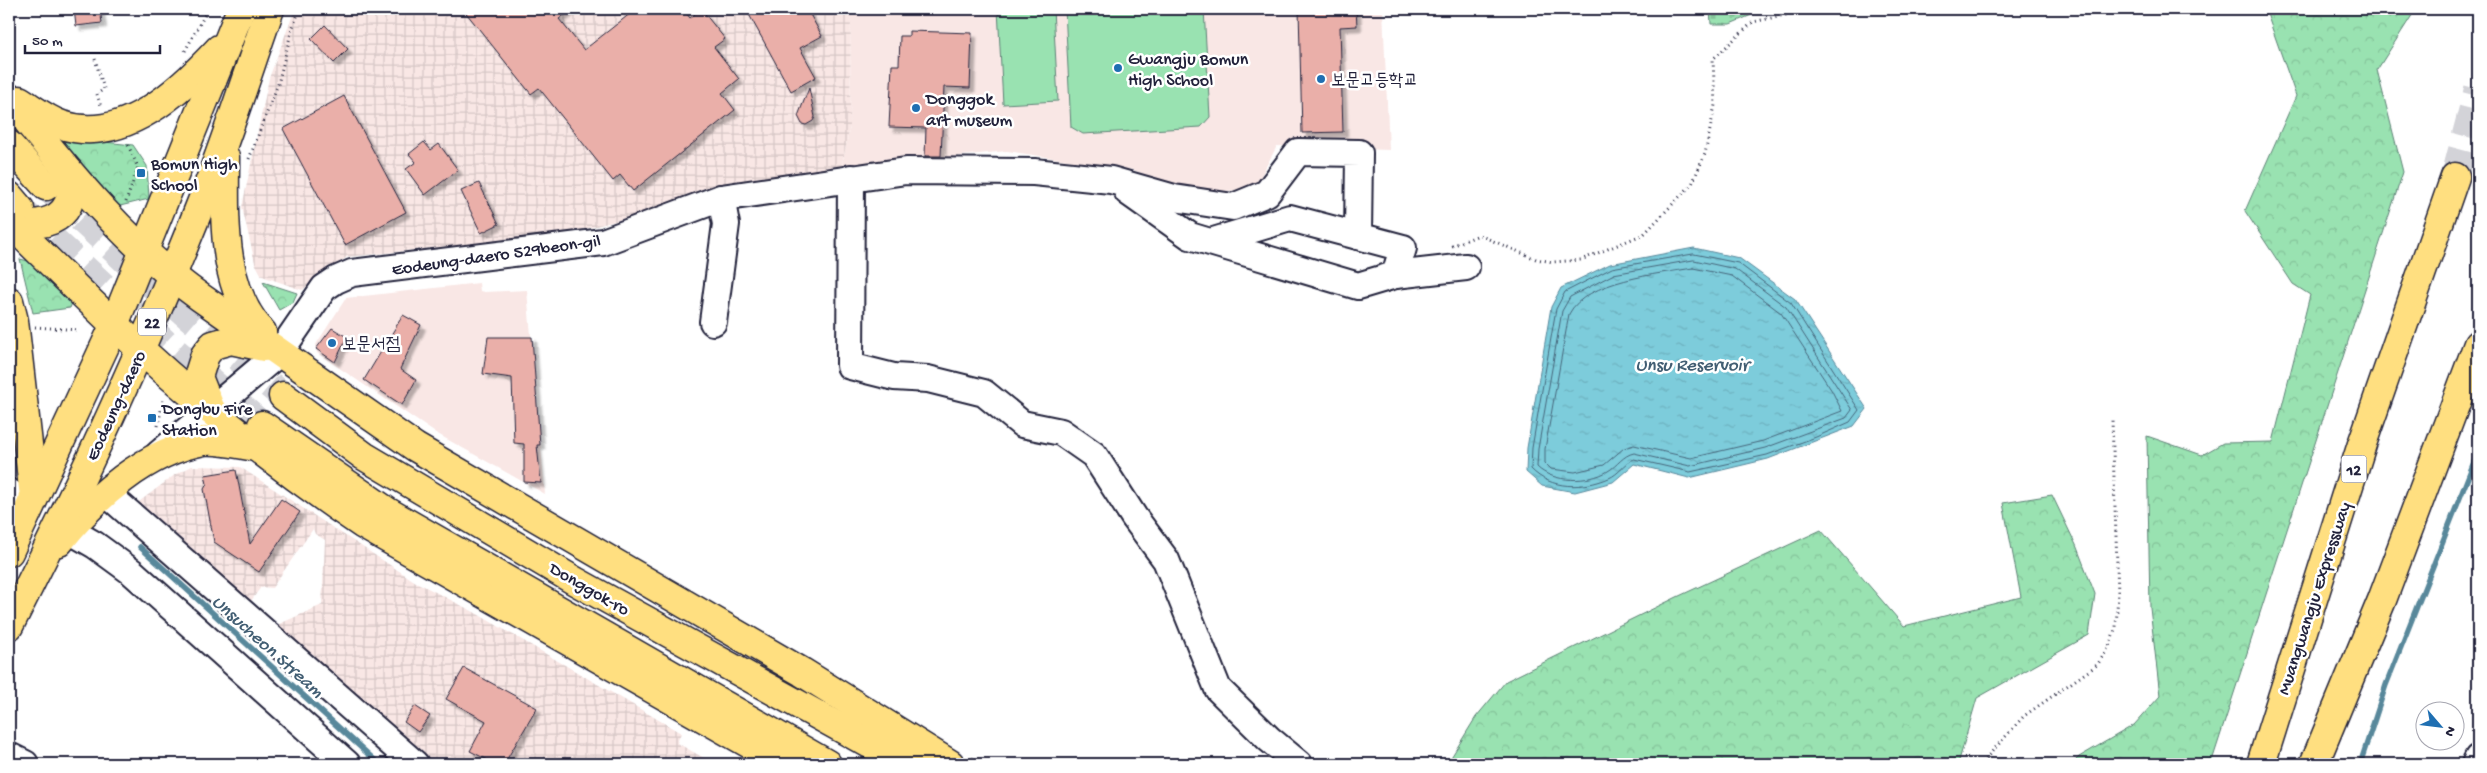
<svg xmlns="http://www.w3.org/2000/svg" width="2487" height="773" viewBox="0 0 2487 773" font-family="'Gochi Hand','Poor Story',sans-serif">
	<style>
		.built { fill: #f9e7e5 }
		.industrial { fill: url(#industrial-grid) }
		.forest { fill: url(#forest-crowns); stroke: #5e8276 }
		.cemetery { fill: url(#cemetery-stones); stroke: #5e8276 }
		.park { fill: #99e2b1; stroke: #5e8276 }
		.water { fill: url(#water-ripples); stroke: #59889b }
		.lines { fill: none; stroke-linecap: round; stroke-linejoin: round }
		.shore { stroke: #46667b; stroke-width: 1 }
		.stream { stroke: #59889b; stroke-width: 5.5 }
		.building { fill: #eaafa9; stroke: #22223b; filter: url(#shadow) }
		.major-tunnel { stroke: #d3d3d8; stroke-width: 28; stroke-dasharray: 28 14; stroke-linecap: butt }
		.highway-tunnel { stroke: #d3d3d8; stroke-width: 28; stroke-dasharray: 28 14; stroke-linecap: butt }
		.minor-casing { stroke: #22223b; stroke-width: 30 }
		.major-casing { stroke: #22223b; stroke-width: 31 }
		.highway-casing { stroke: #22223b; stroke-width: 31 }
		.path { stroke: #22223b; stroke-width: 3; stroke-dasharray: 1 4; stroke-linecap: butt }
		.minor { stroke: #fff; stroke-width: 26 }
		.major { stroke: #ffdf80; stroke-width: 28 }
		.highway { stroke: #ffdf80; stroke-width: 28 }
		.poi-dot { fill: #1f6fb2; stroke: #fff; stroke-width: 2 }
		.labels { text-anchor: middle; stroke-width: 5; stroke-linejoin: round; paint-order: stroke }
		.shield { fill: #fff; stroke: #646476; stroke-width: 1 }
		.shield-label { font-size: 16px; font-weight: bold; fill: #22223b }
		.poi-label { font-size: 18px; fill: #22223b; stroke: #fff; text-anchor: start }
		.street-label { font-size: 18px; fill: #22223b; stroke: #fff }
		.water-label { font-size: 19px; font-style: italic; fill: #425e73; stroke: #fff }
	</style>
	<defs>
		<pattern id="industrial-grid" width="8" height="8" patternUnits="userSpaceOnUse" patternTransform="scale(1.25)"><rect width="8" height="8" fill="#f9e7e5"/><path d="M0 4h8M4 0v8" fill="none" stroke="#d5c6c5"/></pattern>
		<pattern id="forest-crowns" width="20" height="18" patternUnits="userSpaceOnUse" patternTransform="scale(1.25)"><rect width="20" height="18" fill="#99e2b1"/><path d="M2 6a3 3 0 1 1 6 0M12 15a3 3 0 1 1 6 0" fill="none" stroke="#84c299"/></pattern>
		<pattern id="cemetery-stones" width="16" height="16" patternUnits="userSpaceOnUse" patternTransform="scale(1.25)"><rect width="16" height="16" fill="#99e2b1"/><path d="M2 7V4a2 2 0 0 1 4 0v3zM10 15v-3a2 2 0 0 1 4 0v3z" fill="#84c299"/></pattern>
		<pattern id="water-ripples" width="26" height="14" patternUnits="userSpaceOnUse" patternTransform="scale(1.25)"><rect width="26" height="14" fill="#7dccdb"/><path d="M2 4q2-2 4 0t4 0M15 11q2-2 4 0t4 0" fill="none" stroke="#6cafbd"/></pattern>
		<filter id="shadow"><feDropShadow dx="4.5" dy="4.5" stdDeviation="1" flood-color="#0004"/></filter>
	</defs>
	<rect width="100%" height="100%" fill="#fff"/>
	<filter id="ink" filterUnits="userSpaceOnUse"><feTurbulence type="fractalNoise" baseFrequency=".02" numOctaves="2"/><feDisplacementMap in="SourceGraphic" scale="10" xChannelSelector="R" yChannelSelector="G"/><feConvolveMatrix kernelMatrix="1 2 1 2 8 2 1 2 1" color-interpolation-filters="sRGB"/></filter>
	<g filter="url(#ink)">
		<g class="built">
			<polygon points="851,9 1383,9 1389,150 1277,146 1254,189 1195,193 1133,170 1007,151 941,158 918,157 841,169 850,127"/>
			<polygon points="479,283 480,291 485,292 527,290 545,494 434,432 317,353 315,346 346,298"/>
		</g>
		<g class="industrial">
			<polygon points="295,9 851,9 850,127 841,169 711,187 623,219 566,234 347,257 302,290 262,276 255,263 242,207 269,78"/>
			<polygon points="192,466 240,467 416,582 474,612 681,733 677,743 715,764 432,764 360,698 291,641 277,625 322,605 325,540 315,534 313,529 272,588 261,587 251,601 136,504 176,474"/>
		</g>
		<g class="forest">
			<polygon points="2268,9 2416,9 2377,70 2403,172 2211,764 2072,764 2079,757 2134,725 2160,696 2150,608 2147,436 2202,455 2223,443 2273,442 2310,295 2293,284 2245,211 2296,96 2266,11"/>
			<polygon points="46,136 133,145 147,166 149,199 120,206"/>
			<polygon points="20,259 45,265 76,293 70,308 33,313"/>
			<polygon points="263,282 297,293 293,302 279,310"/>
			<polygon points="2052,495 2076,545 2095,594 2089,635 1977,698 1958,764 1447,764 1476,717 1506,681 1677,597 1821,530 1904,626 2021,597 2003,503"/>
		</g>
		<polygon class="cemetery" points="1710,9 1766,9 1730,24 1711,24"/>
		<g class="park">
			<polygon points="998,9 1053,9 1058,101 1003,104"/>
			<polygon points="1065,9 1204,9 1210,117 1201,127 1083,134 1071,127"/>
		</g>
		<polygon class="water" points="1694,248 1739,258 1795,299 1867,409 1854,426 1768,459 1689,478 1634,464 1613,482 1575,492 1542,486 1526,472 1527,448 1551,307 1561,288 1610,264"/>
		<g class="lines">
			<g class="shore">
				<path d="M1694 254 1738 263 1791 303 1859 410 1850 422 1816 437 1767 455 1690 472 1634 459C1625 463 1619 474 1609 478 1583 489 1551 490 1531 469L1532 448 1556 309 1565 292 1612 268Z"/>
				<path d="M1694 260 1735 269 1786 307 1852 410 1846 418 1765 448 1690 466 1634 453C1623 455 1617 466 1608 471 1589 483 1553 483 1537 467L1538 449 1562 311 1570 297 1614 274Z"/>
				<path d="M1693 268 1732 276 1781 313 1832 391 1842 411 1763 441 1691 458 1634 445 1624 448 1604 465 1575 472 1551 469 1545 463V449L1569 314C1586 280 1659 274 1693 268Z"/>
			</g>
			<g class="stream">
				<polyline points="140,547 379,764"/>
				<polyline points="2360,764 2386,685 2478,452"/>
			</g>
		</g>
		<g class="building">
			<polygon points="74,9 100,9 102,23 76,26"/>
			<polygon points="463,9 572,9 559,19 584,50 636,9 683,9 690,18 701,9 725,39 714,47 739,79 722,93 735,110 633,191 620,175 613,181 539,88 531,94"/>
			<polygon points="746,9 807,9 822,36 800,48 816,77 791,91"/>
			<polygon points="1299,9 1356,9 1357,26 1340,27 1343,132 1302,133"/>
			<polygon points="325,25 348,49 334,63 311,39"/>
			<polygon points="909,31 972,33 970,88 944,87 941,156 925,156 926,128 889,127 892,65 899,65 900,36 909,36"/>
			<polygon points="809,88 815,117 813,121 806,125 802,124 798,116"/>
			<polygon points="344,96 406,212 345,245 283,129"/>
			<polygon points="424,142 431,150 439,144 458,170 425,195 406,169 416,162 409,154"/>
			<polygon points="479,183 499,224 481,233 461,191"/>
			<polygon points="403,315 421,325 400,369 416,380 402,405 364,380"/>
			<polygon points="332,328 347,337 335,362 316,349"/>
			<polygon points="488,337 532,337 540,445 537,445 541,483 524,482 524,444 514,443 512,378 483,374"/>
			<polygon points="236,470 250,544 281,499 300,512 259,572 214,542 204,489 207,484 205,475"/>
			<polygon points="464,668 537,708 504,764 496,764 470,751 486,721 446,699"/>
			<polygon points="415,706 430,716 418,732 404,722"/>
		</g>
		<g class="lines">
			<g class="major-tunnel">
				<polyline points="50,190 159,291 283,396"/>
				<polyline points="21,210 165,343 262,425"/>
			</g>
			<polyline class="highway-tunnel" points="2455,177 2478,89"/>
			<g class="minor-casing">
				<g id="minor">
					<polyline points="851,178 850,366 894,377 928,379 984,393 1022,424 1061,432 1094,455 1134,517 1166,560 1218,689 1269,739 1299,764"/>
					<polyline points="1128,192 1190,236 1210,242 1358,286 1395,275 1403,248 1290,218 1210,242"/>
					<polyline points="1395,275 1466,267"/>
					<polyline points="713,322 726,224 721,198"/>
					<polyline points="159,454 280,352 324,288 336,280 352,273 603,242 721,198 906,171 1034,172 1111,180 1174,198 1233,207 1267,193 1298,152 1359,153 1358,236"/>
					<polyline points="9,492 30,507"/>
					<polyline points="106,493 415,764"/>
					<polyline points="69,530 95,545 132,572 347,764"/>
					<polyline points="9,756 25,764"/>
					<polyline points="2475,764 2478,758"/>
				</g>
			</g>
			<g class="major-casing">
				<g id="major">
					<path d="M9 98C66 169 125 244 200 297L415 447 802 672 950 764"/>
					<path d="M19 100C32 108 47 120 62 125 124 145 181 90 219 49"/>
					<polyline points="9,145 46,186"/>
					<path d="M225 157C225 214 220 288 262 332"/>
					<polyline points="9,196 20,209"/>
					<path d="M9 221C47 230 80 217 69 172"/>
					<path d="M9 222C52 264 95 307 139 348 209 412 284 471 362 524L785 764"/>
					<polyline points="9,301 14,321 34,497"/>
					<polyline points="283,396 364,456 575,581 906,764"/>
					<polyline points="211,410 198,377 205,355 213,345 231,340 264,347"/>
					<polyline points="262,425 388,512 827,764"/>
					<path d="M59 542C94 498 146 451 204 441 219 439 241 445 257 447"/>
					<polyline points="9,552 110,335 241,9"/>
					<path d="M9 626C81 484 148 339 206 191 229 131 249 69 270 9"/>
				</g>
			</g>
			<g class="highway-casing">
				<g id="highway">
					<polyline points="2261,764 2362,444 2455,177"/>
					<polyline points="2314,764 2382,600 2478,344"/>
				</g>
			</g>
			<g class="path">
				<polyline points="2253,11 2287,9"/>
				<polyline points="185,51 208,9"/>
				<polyline points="95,59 104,89 97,94 101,107"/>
				<polyline points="249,159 278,84 292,29 300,9"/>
				<polyline points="126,202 138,167 127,143"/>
				<polyline points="1452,246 1479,235 1536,259 1553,262 1581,260 1644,234 1692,184 1705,154 1715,105 1713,59 1753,22 1794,13 1852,12"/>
				<polyline points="35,327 79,330"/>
				<polyline points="158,426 163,400"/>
				<polyline points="972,758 981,764"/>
				<polyline points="1984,764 1988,756 2024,716 2097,665 2108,649 2116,627 2118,594 2112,420"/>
			</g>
			<use href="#minor" class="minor"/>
			<use href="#major" class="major"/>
			<use href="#highway" class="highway"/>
		</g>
	</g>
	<g class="poi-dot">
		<circle cx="1118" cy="68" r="5"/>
		<circle cx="1321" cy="79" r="5"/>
		<circle cx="916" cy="108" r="5"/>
		<rect x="136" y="168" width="10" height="10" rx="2.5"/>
		<circle cx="332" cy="343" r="5"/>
		<rect x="147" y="413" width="10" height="10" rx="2.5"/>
	</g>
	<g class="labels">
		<g class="shield">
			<rect x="138" y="308.5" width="28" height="27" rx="4"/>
			<rect x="2341.5" y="455.5" width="25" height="27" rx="4"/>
		</g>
		<g class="shield-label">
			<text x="152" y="328">22</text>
			<text x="2354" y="475">12</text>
		</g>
		<g class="poi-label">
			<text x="1128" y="64">Gwangju Bomun<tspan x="1128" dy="21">High School</tspan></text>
			<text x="1331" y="85">보문고등학교</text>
			<text x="926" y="104">Donggok<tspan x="926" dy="21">art museum</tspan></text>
			<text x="151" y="169">Bomun High<tspan x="151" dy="21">School</tspan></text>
			<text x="342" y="349">보문서점</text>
			<text x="162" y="414">Dongbu Fire<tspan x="162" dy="21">Station</tspan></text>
		</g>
		<g class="street-label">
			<text transform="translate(496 254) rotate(-8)" y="6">Eodeung-daero 529beon-gil</text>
			<text transform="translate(115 405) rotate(-65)" y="6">Eodeung-daero</text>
			<text transform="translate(590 588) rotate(30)" y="6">Donggok-ro</text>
			<text transform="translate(2313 598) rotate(-72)" y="6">Muangwangju Expressway</text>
		</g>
		<g class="water-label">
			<text x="1692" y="370">Unsu Reservoir</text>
			<text transform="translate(269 645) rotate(42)" y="7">Unsucheon Stream</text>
		</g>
	</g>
	<rect width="2487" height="773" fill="none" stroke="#fff" stroke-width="30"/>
	<rect x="15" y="15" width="2457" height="743" fill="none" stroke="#22223b" stroke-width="2" filter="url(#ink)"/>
	<g transform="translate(2440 726) rotate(118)"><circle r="24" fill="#ffffff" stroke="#a7a7b1"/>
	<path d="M0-4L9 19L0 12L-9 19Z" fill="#1f6fb2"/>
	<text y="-8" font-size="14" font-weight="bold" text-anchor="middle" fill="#22223b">N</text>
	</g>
	<path d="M25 45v8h135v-8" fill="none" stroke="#22223b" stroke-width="2.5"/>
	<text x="32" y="45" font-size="15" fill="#22223b" stroke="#ffffff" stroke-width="4" paint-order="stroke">50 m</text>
</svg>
